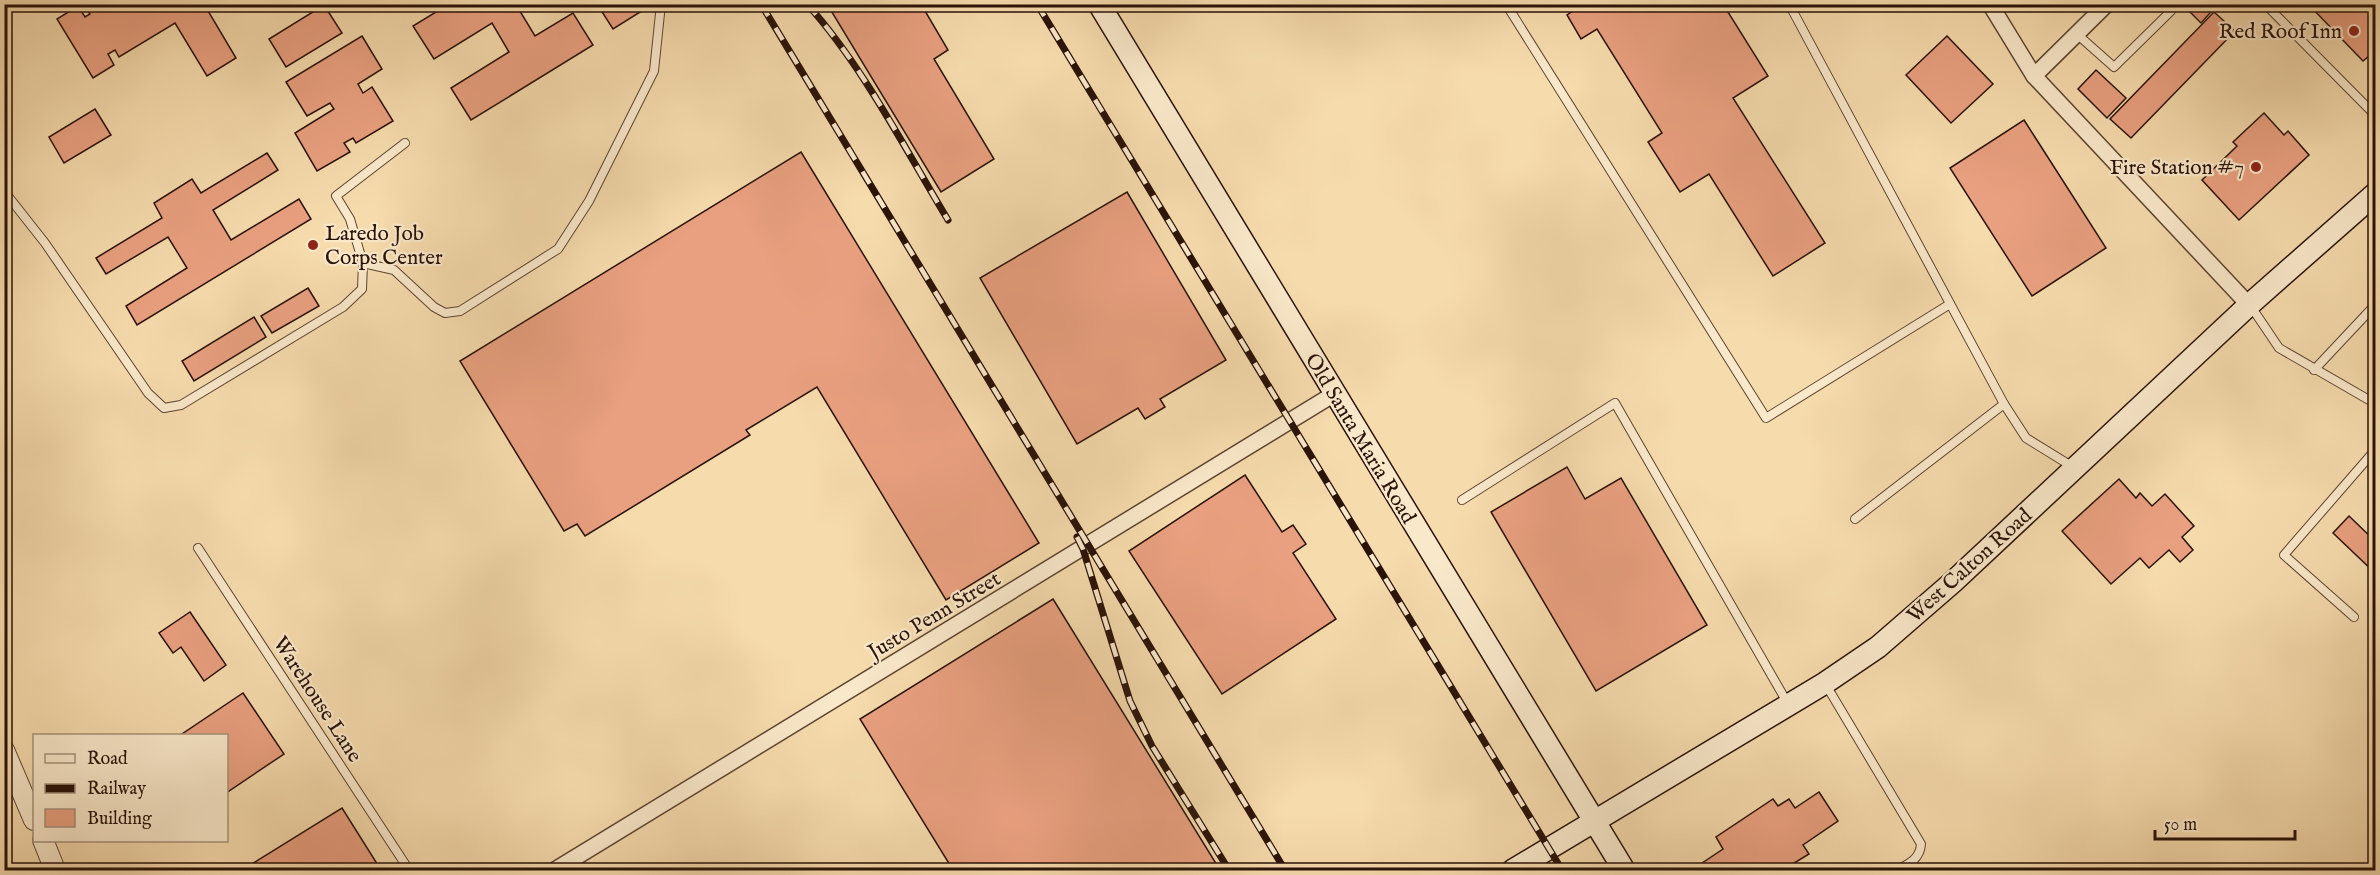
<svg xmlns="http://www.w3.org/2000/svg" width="2380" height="875" viewBox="0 0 2380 875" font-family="'IM FELL English',serif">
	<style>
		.building { fill: #e9a080; stroke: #291208; stroke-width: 1.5 }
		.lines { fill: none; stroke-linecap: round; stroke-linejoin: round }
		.service-casing { stroke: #5c4431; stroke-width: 10 }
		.minor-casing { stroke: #5c4431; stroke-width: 18 }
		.tertiary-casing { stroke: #5c4431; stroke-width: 22 }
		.secondary-casing { stroke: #291208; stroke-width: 24 }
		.service { stroke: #f9e8ca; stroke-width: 8 }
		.minor { stroke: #f9e8ca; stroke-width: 15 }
		.tertiary { stroke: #f9e8ca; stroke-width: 20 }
		.secondary { stroke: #f9e8ca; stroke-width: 21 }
		.rail-casing { stroke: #291208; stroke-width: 7 }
		.rail { stroke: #f9e8ca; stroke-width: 4.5; stroke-dasharray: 14; stroke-linecap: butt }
		.poi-dot { fill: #8f2418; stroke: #f9e8ca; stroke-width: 2 }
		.labels { text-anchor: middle; stroke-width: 4.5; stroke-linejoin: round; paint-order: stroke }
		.poi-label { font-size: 21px; fill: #291208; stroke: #f9e8ca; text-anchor: end }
		.street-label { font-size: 21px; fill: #291208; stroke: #f9e8ca }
	</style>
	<rect width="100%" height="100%" fill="#f6dbad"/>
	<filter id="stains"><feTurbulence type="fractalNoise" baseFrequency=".00333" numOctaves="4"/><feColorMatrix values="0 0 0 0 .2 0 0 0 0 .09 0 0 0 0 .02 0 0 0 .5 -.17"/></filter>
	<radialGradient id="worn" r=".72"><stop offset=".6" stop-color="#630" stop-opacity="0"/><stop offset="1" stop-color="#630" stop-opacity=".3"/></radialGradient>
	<g class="building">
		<polygon points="87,4 204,4 236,58 207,76 175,23 119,57 115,50 108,54 114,65 93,78 57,19 78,6 85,17 90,14 85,6"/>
		<polygon points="449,4 524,4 518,8 535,36 573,13 593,45 471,120 451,88 509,52 492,23 434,59 413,26"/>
		<polygon points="597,4 642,4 645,9 613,29"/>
		<polygon points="827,4 921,4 948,50 934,59 994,159 941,192"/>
		<polygon points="1583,4 1723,4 1768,76 1733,98 1825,243 1773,276 1709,174 1680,192 1648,142 1662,133 1597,29 1581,39 1567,15"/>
		<polygon points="2182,4 2218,4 2201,23"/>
		<polygon points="2308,4 2376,4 2376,63 2369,56 2363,61"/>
		<polygon points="324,5 342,33 286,67 269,39"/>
		<polygon points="2214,12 2235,31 2131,138 2110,119"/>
		<polygon points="362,36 382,69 358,84 363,93 372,87 393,121 356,143 353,138 344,143 350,152 317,171 295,133 334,109 330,103 307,116 286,82"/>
		<polygon points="1947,36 1993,84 1951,123 1906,75"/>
		<polygon points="2096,70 2126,98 2107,118 2078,89"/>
		<polygon points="95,109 111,135 64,163 49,137"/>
		<polygon points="2264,113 2284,135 2288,131 2309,155 2239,220 2202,180 2237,146 2233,142"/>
		<polygon points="2024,120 2106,248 2032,296 1950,168"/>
		<polygon points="801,152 1039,543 946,600 817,387 746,430 750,435 585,536 577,524 564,531 460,361"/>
		<polygon points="267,153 278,170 213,210 231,240 299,199 311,219 137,325 126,306 187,268 168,237 106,274 96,258 162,218 154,203 192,179 201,193"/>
		<polygon points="1127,192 1226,360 1160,399 1165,407 1145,419 1138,408 1077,444 980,278"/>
		<polygon points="308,288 319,306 272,333 261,316"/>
		<polygon points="254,317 266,337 194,381 182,361"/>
		<polygon points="1567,467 1585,499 1621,478 1707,625 1596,691 1491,512"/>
		<polygon points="1245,475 1282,532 1293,525 1306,544 1293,553 1336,619 1222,694 1129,551"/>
		<polygon points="2119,479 2136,498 2140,493 2152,506 2165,494 2194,526 2182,537 2193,550 2180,562 2169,550 2149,568 2140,558 2111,584 2062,531"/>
		<polygon points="2349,516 2376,542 2376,574 2333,533"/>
		<polygon points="1053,599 1220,870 953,870 860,719"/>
		<polygon points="190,612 226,665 204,681 181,647 173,653 159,633"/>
		<polygon points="243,693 284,754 226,793 226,736 179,736"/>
		<polygon points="1819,792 1838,821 1803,845 1809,854 1783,870 1699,870 1696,867 1723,849 1716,837 1773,799 1778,806 1789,799 1795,808"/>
		<polygon points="342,808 381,870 242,870"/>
	</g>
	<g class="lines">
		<g class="service-casing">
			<g id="service">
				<polyline points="1506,4 1766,418 1950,304"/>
				<polyline points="1789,4 2004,404 2026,438 2073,467"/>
				<polyline points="2268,4 2268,7 2376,116"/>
				<polyline points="2078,35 2114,67 2171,11 2165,4"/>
				<polyline points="4,191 45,243 148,393 164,408 181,405 343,307 362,289 363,263 350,219 336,196 405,143"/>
				<polyline points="363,263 394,270 434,307 445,313 460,311 558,249 589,201 654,71 661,4"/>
				<polyline points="2250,305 2279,348 2376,404"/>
				<polyline points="2314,370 2376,304"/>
				<polyline points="1462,500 1615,403 1788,704"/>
				<polyline points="1855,519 2004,404"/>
				<polyline points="198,548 409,870"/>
				<polyline points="2354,617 2284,555 2376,449"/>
				<path d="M1826 685 1921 844C1920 859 1909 864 1897 870"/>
			</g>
		</g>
		<g class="minor-casing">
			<g id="minor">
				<polyline points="1990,4 2034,76 2249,305"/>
				<polyline points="2034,76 2107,4"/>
				<polyline points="555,870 1334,394"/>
			</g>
		</g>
		<g class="tertiary-casing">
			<g id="tertiary">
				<polyline points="4,750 34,820"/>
				<polyline points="43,840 55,870"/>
			</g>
		</g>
		<g class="secondary-casing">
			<g id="secondary">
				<polyline points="1099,4 1624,870"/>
				<polyline points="1513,870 1825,683 1878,647 1953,582 2249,305 2376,193"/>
			</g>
		</g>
		<use href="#service" class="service"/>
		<use href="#minor" class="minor"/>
		<use href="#tertiary" class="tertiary"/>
		<use href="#secondary" class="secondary"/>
		<g class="rail-casing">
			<g id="rail">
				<polyline points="761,4 1285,870"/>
				<path d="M807 4C863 66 905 149 948 220"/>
				<polyline points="1037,4 1562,870"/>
				<polyline points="1077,537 1083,549 1130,701 1152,746 1229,870"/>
			</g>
		</g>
		<use href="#rail" class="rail"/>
	</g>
	<g class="poi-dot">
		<circle cx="2354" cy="31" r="6"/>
		<circle cx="2256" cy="167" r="6"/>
		<circle cx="313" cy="245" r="6"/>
	</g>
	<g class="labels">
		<g class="poi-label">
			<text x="2342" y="38">Red Roof Inn</text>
			<text x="2244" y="174">Fire Station #7</text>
			<text x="325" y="240" text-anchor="start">Laredo Job<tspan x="325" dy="24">Corps Center</tspan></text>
		</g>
		<g class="street-label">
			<text transform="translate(1361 438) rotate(59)" y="7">Old Santa Maria Road</text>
			<text transform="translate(1969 565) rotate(-42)" y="7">West Calton Road</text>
			<text transform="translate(934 615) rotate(-31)" y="7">Justo Penn Street</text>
			<text transform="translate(318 699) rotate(57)" y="7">Warehouse Lane</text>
		</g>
	</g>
	<rect width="2380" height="875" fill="none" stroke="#f6dbad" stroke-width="24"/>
	<rect x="6" y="6" width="2368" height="863" fill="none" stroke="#291208" stroke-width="3"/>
	<rect x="12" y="12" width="2356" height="851" fill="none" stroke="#291208" stroke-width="1.5"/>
	<rect x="33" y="734" width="195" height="108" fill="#f9e8ca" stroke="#a6927c" stroke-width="1.5"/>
	<rect x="45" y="754" width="30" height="9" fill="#f9e8ca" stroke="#a6927c" stroke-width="1.5"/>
	<text x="87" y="764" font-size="18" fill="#291208">Road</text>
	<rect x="45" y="784" width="30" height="9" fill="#291208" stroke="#a6927c" stroke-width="1.5"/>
	<text x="87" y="794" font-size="18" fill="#291208">Railway</text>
	<rect x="45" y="809" width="30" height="18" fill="#e9a080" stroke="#a6927c" stroke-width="1.5"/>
	<text x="87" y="824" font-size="18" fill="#291208">Building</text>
	<path d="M2155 830v9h140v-9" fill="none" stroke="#291208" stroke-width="3"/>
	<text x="2164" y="830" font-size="18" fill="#291208" stroke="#f9e8ca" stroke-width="4.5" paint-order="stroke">50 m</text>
	<rect width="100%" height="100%" filter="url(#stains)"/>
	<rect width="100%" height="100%" fill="url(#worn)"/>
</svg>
